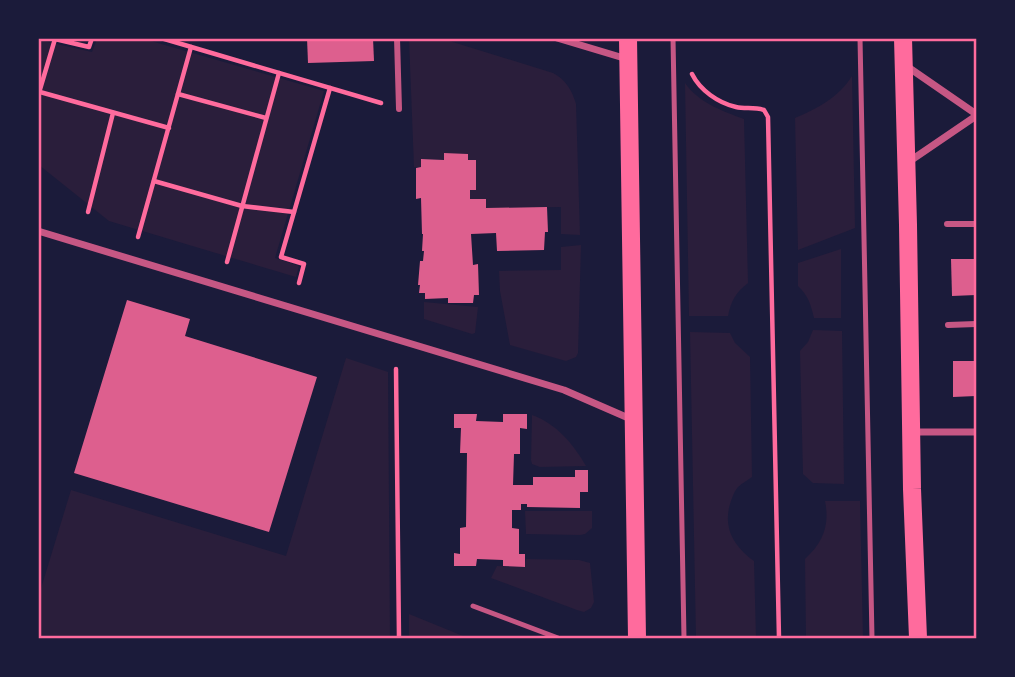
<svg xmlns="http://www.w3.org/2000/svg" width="1015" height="677" viewBox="0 0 1015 677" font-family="Cabin,sans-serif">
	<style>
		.green { fill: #2a1e3b }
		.building { fill: #dd5f8e }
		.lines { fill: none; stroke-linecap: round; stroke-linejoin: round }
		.path { stroke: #ff6b9d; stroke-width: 4.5 }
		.service { stroke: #c65784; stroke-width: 5 }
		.pedestrian { stroke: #c65784; stroke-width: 6 }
		.minor { stroke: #c65784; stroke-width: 7 }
		.primary { stroke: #ff6b9d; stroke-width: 18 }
		.neatline { fill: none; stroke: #ff6b9d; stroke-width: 2.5 }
	</style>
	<rect width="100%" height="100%" fill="#1b1b3a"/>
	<g class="green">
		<polygon points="97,39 144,39 324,91 275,258 299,266 296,277 109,221 39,165 39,40 92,52"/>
		<path d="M409 39H443L553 73C566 80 572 90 576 104L580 235 561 234V207L486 208 485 199H470V190H476V160H468V154L444 153V160L422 159 421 167H414Z"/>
		<path d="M852 76 855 228 798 250 795 118C817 109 839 97 852 76Z"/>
		<path d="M685 83C698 102 722 111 744 119L748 283C736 292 731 301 728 316H689Z"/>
		<polygon points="581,245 578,353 576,357 566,361 510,345 500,291 499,271 561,270 561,247"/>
		<path d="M841 249V318H814C811 305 808 295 798 286V263Z"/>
		<polygon points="424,302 478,307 475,333 472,334 424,319"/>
		<polygon points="813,330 842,331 844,484 813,483 803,474 800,351 808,342"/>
		<path d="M690 332 730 333 735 343 750 357 752 477C748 480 742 483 738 487 733 493 731 501 729 508 724 531 736 548 754 561L756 638H696Z"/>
		<polygon points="346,358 388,372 390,638 39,638 39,595 71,490 286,556"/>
		<path d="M532 415C557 424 573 444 586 466L540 467 532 464 531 460Z"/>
		<path d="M825 501H860L863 638H806L805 559C823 543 830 525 825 501Z"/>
		<polygon points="525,511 592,511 592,528 585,534 580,535 526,534"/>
		<polygon points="526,559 579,560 590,563 594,602 591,608 584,612 577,610 491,578 497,566 524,567"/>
		<polygon points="409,614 468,638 409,638"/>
	</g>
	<g class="building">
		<polygon points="307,38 373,38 374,61 308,63"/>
		<polygon points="444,153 468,154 468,160 476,160 476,190 470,190 470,199 486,199 486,208 547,207 548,232 545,232 544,250 497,251 496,233 471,234 473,265 478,264 479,295 474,295 473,303 448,303 448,298 425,299 425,293 419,293 420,285 418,285 420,261 423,261 424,251 422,251 423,234 422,234 421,198 416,199 416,168 421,167 421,159 444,160"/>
		<polygon points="951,259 976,259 976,295 952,296"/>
		<polygon points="127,300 190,319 185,336 317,377 269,532 74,473"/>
		<polygon points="953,361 976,361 976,396 953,397"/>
		<polygon points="454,414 477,414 476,421 503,422 503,414 527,414 527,429 520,428 520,454 514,454 513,485 533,485 533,477 575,477 575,470 588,470 588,492 580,492 580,508 527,507 527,504 521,504 521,510 512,510 512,528 519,529 519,554 525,554 525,567 503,566 503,560 477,559 476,566 454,566 454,553 460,554 460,528 466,527 467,453 460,453 461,428 454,428"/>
	</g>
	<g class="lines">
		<g class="path">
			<polyline points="161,38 381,103"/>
			<polyline points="55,39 89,47 92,38"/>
			<path d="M692 74C700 90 718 103 736 107 745 109 754 107 764 110L768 117 779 638"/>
			<polyline points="40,92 169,128"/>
			<polyline points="178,94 266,118"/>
			<polyline points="38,96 55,39"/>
			<polyline points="154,181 242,206 294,212"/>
			<polyline points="88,212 113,113"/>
			<polyline points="138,237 191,47"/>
			<polyline points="227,262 279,73"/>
			<polyline points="299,283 304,264 281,257 330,88"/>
			<polyline points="396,369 399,638"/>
		</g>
		<g class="service">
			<polyline points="673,38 684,638"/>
			<polyline points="860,38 872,638"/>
			<polyline points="473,606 558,638"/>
		</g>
		<g class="pedestrian">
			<polyline points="397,38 399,109"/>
			<polyline points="947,224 976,224"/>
			<polyline points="948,325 976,324"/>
		</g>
		<g class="minor">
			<polyline points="557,38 627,59"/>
			<polyline points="905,65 976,114"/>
			<polyline points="907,163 976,116"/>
			<polyline points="38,231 564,390 633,420"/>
			<polyline points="913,432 976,432"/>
		</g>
		<g class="primary">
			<polyline points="628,38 637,638"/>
			<polyline points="903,38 908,225 912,489 918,638"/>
		</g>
	</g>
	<rect width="1015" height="677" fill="none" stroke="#1b1b3a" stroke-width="80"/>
	<rect x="40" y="40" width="935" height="597" class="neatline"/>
</svg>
